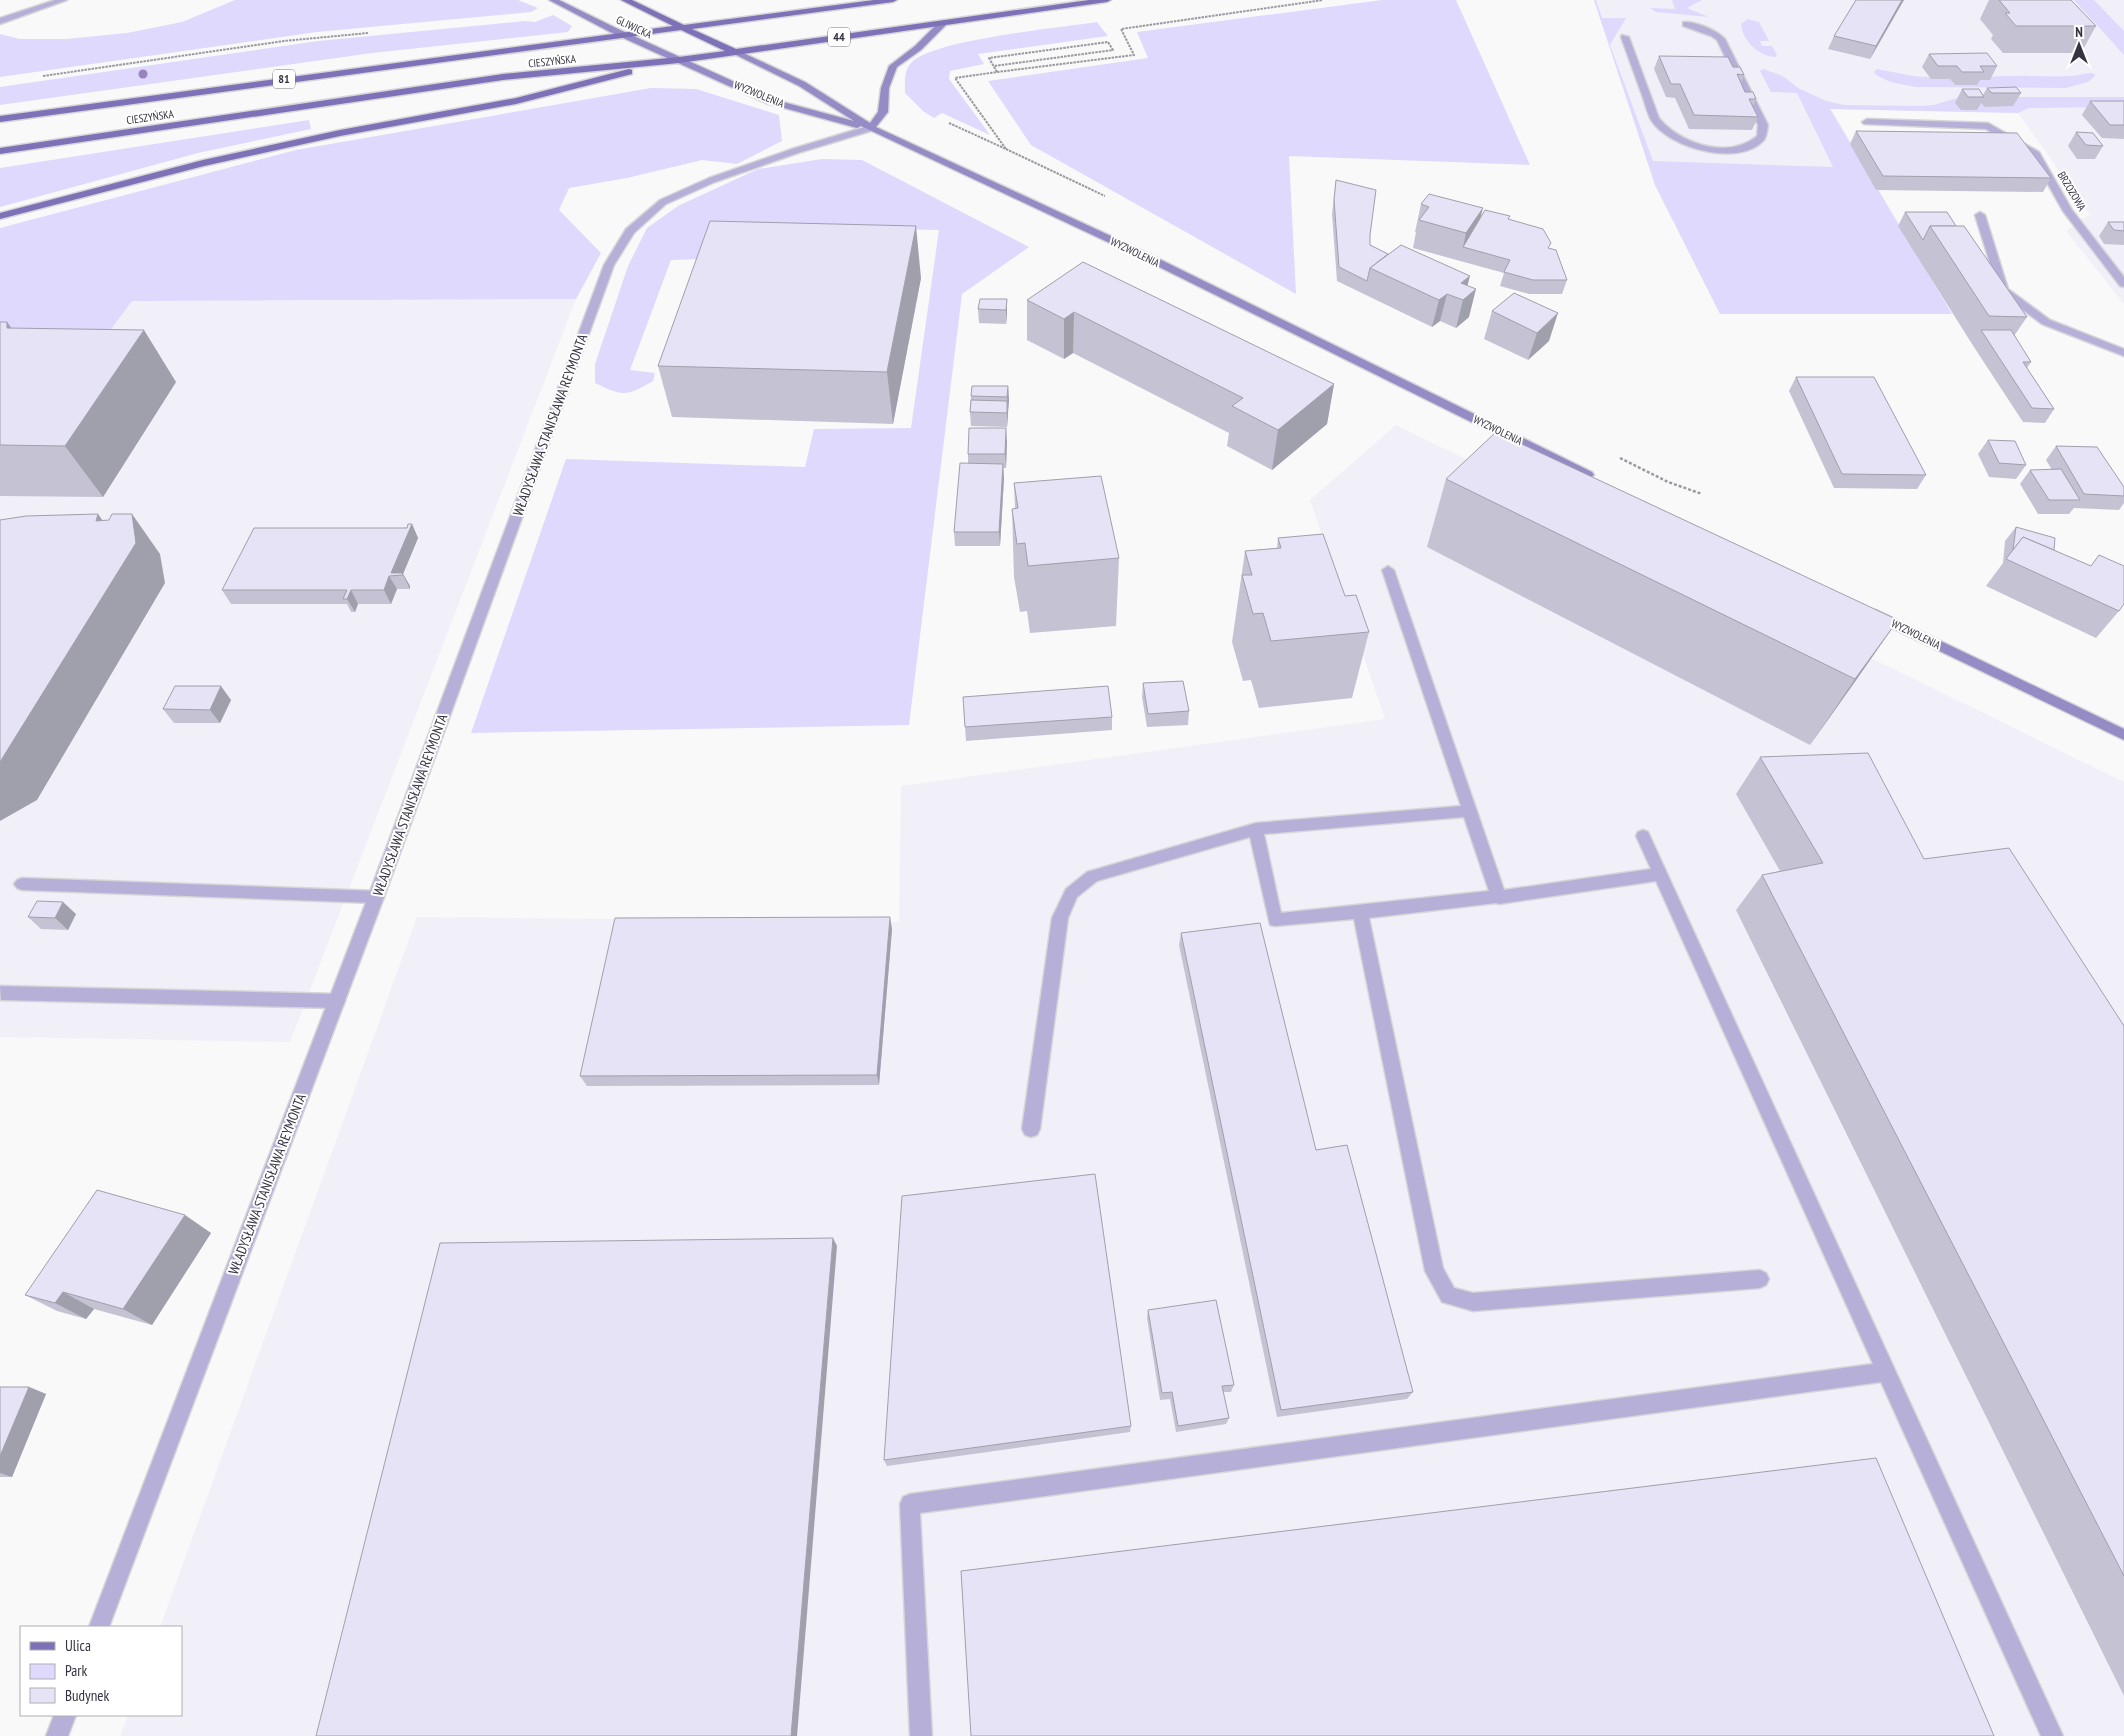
<svg xmlns="http://www.w3.org/2000/svg" width="2124" height="1736" viewBox="0 0 2124 1736" font-family="'PT Sans Narrow',sans-serif">
	<style>
		.built { fill: #f1f0f9 }
		.green { fill: #ded9fd }
		.lines { fill: none; stroke-linecap: round; stroke-linejoin: round }
		.lane-casing { stroke: #d6d5d8; stroke-width: 3 }
		.street-casing { stroke: #d6d5d8; stroke-width: 3 }
		.secondary-casing { stroke: #d6d5d8; stroke-width: 3 }
		.primary-casing { stroke: #d6d5d8; stroke-width: 3 }
		.path-far1 { stroke: #9a99a0; stroke-width: 2; stroke-dasharray: 2.5 1; stroke-linecap: butt }
		.path { stroke: #9a99a0; stroke-width: 2.5; stroke-dasharray: 3 2; stroke-linecap: butt }
		.lane { fill: #b6b0d8; fill-rule: evenodd }
		.street { fill: #b6b0d8; fill-rule: evenodd }
		.secondary { fill: #958cc6; fill-rule: evenodd }
		.primary { fill: #7f71b8; fill-rule: evenodd }
		.tree { fill: #9784bc }
		.wall { fill: #c5c3d3 }
		.shaded-wall { fill: #a09fac }
		.building { fill: #e5e3f5; stroke: #a09fac }
		.labels { text-anchor: middle; stroke-width: 4; stroke-linejoin: round; paint-order: stroke }
		.far-street-label { font-size: 11px; fill: #353341; stroke: #fff }
		.shield { fill: #fff; stroke: #72707a; stroke-width: 1 }
		.shield-label { font-size: 12px; font-weight: bold; fill: #353341 }
		.street-label { font-size: 14px; fill: #353341; stroke: #fff }
	</style>
	<rect width="100%" height="100%" fill="#f9f9f9"/>
	<g class="built">
		<polygon points="1594,0 2124,0 2124,304 2066,231 2090,214 2018,113 1831,109 1952,314 1720,314 1655,185"/>
		<polygon points="576,299 290,1042 0,1037 0,356 94,352 131,301"/>
		<polygon points="1396,425 2124,782 2124,1736 120,1736 128,1715 181,1715 181,1627 160,1627 417,917 899,922 901,786 1385,719 1310,500"/>
	</g>
	<g class="green">
		<polygon points="235,0 518,0 538,8 531,12 317,32 0,77 0,34 20,39 66,39 127,33 182,22"/>
		<polygon points="1382,0 1456,0 1530,165 1289,156 1296,294 1031,145 988,81 1148,58 1137,32"/>
		<polygon points="1594,0 1596,0 1602,18 1626,18 1610,45 1653,161 1833,167 1797,93 1771,92 1760,71 1763,69 1783,76 1798,88 1826,101 1844,105 1921,106 1934,105 1960,97 2124,97 2124,107 2029,108 2018,113 1830,109 1952,314 1720,314 1655,185"/>
		<polygon points="1672,0 1702,0 1687,8 1709,17 1656,12 1650,8 1675,9"/>
		<polygon points="2074,0 2094,0 2124,31 2124,55"/>
		<polygon points="553,15 572,26 568,32 372,53 0,105 0,87 318,41 525,21 535,22"/>
		<path d="M1748 19 1759 22 1769 41H1760L1762 46H1772L1777 55 1776 57C1759 57 1742 40 1741 24Z"/>
		<path d="M1097 22 1108 36 978 54 984 64 950 71 949 79 990 135 942 113 934 118 923 111 905 93C905 82 903 70 913 61 939 39 1059 28 1097 22Z"/>
		<path d="M1877 69 1913 76 1950 79 1955 85H1977L1973 80C2005 72 2039 78 2072 76 2079 76 2088 71 2095 74L2094 77 2088 82 2066 88 1916 87 1890 82 1876 75 1874 72Z"/>
		<polygon points="651,88 696,89 779,115 782,141 737,164 702,160 627,178 569,188 559,210 601,253 576,299 132,301 94,352 0,356 0,228 296,150"/>
		<polygon points="309,120 311,129 198,153 0,207 0,168"/>
		<path d="M822 159 862 160 1029 247 962 294 909 725 471 733 566 459 805 467 814 429 911 428 939 230 776 227 701 259 671 260 630 370 655 373 653 381C627 396 623 397 595 383V364L628 266 647 228 678 206 758 169Z"/>
	</g>
	<g class="lines">
		<g class="lane-casing">
			<g id="lane">
				<polygon points="55,0 67,0 0,24 0,18"/>
				<path d="M1683 22C1695 21 1717 30 1725 39L1768 125C1767 130 1767 136 1764 140 1740 168 1668 148 1651 120 1647 113 1645 103 1642 95 1635 76 1628 56 1621 37L1622 35 1629 37 1659 118C1680 144 1729 160 1757 136L1758 125 1717 40 1711 36 1683 26Z"/>
				<polygon points="1980,212 1985,215 2008,289 2050,320 2124,349 2124,356 2042,324 1999,292 1975,215"/>
				<path d="M1388 566 1394 570 1504 890 1651 869 1636 836 1638 832 1643 830 1648 832 2063 1736H2041L1881 1382 920 1513 932 1736H910L900 1504 903 1497 910 1494 1873 1364 1656 881 1499 904 1496 903 1369 918 1443 1268 1454 1288 1473 1293 1760 1270 1766 1273 1769 1279 1766 1285 1760 1288 1473 1311 1442 1302 1425 1271 1354 919 1275 926 1270 925 1250 837 1097 881 1077 897 1068 918 1040 1129 1037 1135 1031 1137 1025 1135 1022 1129 1052 918 1066 889 1087 872 1256 823 1461 806 1382 570ZM1464 817 1489 891 1281 913 1264 834Z"/>
				<polygon points="22,878 376,891 381,893 384,897 381,901 376,903 22,890 17,888 14,884 17,880"/>
				<polygon points="0,986 337,994 343,996 345,1001 343,1006 337,1008 1,1000"/>
			</g>
		</g>
		<g class="street-casing">
			<g id="street">
				<polygon points="1867,119 1988,123 2039,152 2072,210 2124,277 2124,287 2120,286 2063,211 2032,156 1986,129 1864,124 1862,122"/>
				<polygon points="871,125 876,128 874,130 798,153 715,182 666,204 634,233 614,265 384,897 109,1627 89,1627 368,897 604,265 626,229 660,200 709,178 792,149"/>
				<polygon points="54,1715 76,1715 68,1736 46,1736"/>
			</g>
		</g>
		<g class="secondary-casing">
			<g id="secondary">
				<polygon points="549,0 559,0 616,28 772,99 854,121 799,86 730,52 737,50 805,82 870,123 878,112 881,88 889,66 915,46 940,21 946,21 946,25 921,50 897,67 889,88 888,112 876,127 1141,250 1592,472 1594,475 1588,479 1584,478 1133,254 861,126 857,128 766,103 610,32"/>
				<polygon points="1876,610 2124,729 2124,740 1871,618 1869,615 1871,612"/>
			</g>
		</g>
		<g class="primary-casing">
			<g id="primary">
				<polygon points="621,0 632,0 684,25 874,0 897,0 893,2 692,29 736,49 1089,0 1111,0 1107,2 679,63 503,80 0,154 0,148 503,74 679,57 725,51 681,30 0,122 0,116 673,26"/>
				<polygon points="629,69 632,70 632,74 516,104 340,136 204,166 0,219 0,213 203,160 340,130 516,98"/>
			</g>
		</g>
		<g class="path-far1">
			<polyline points="997,72 1134,55 1121,29 1323,0"/>
			<polyline points="43,76 284,41 368,33"/>
			<polyline points="949,123 1006,149 955,78 997,72 989,58 1108,42 1113,50 994,66"/>
			<polyline points="1006,149 1105,196"/>
		</g>
		<polyline class="path" points="1620,458 1668,482 1702,494"/>
		<use href="#lane" class="lane"/>
		<use href="#street" class="street"/>
		<use href="#secondary" class="secondary"/>
		<use href="#primary" class="primary"/>
	</g>
	<circle class="tree" cx="143" cy="74" r="4.5"/>
	<g class="wall">
		<polygon points="1856,0 1904,0 1870,59 1828,49 1834,36"/>
		<polygon points="1989,0 2071,0 2096,26 2081,53 2003,53 1991,39 1993,35 1980,19"/>
		<polygon points="1929,54 1997,66 1990,80 1980,80 1977,85 1955,85 1950,79 1931,79 1922,67"/>
		<polygon points="1659,56 1733,67 1744,75 1741,83 1745,92 1756,99 1753,106 1758,117 1752,130 1689,129 1675,98 1666,97 1654,69"/>
		<polygon points="1987,88 2021,93 2013,106 1985,107 1981,103 1977,110 1961,110 1955,103 1962,89 1983,95"/>
		<polygon points="2090,101 2124,101 2124,139 2102,138 2082,115"/>
		<polygon points="1856,131 2051,178 2043,192 1876,190 1850,144"/>
		<polygon points="2076,132 2103,146 2095,159 2077,159 2068,146"/>
		<polygon points="1336,180 1370,235 1370,245 1388,254 1468,286 1469,317 1456,328 1440,321 1432,327 1337,281 1332,214"/>
		<polygon points="1421,204 1480,217 1509,220 1549,249 1567,280 1562,294 1529,294 1500,286 1504,273 1413,248 1416,232 1415,232"/>
		<polygon points="1905,212 1956,226 2027,317 2014,336 2031,362 2027,368 2054,409 2045,423 2023,422 1972,344 1898,226"/>
		<polygon points="2108,222 2124,222 2124,245 2104,244 2099,236"/>
		<polygon points="921,278 893,424 672,417 658,366"/>
		<polygon points="1514,293 1549,341 1528,360 1484,339 1492,311"/>
		<polygon points="1007,299 1007,313 1006,324 979,323 978,309"/>
		<polygon points="1027,300 1334,384 1327,424 1272,470 1227,446 1229,433 1073,353 1064,359 1027,340"/>
		<polygon points="0,322 7,322 11,328 176,382 103,497 0,496"/>
		<polygon points="1796,377 1926,475 1917,489 1834,488 1789,391"/>
		<polygon points="1008,386 1009,400 1007,427 971,426 970,412 971,396"/>
		<polygon points="1988,440 2026,465 2016,479 1989,477 1978,454"/>
		<polygon points="1007,442 1006,468 1003,468 1004,478 1000,546 955,546 954,532 968,463 968,454"/>
		<polygon points="2056,446 2124,487 2124,503 2119,510 2074,508 2069,514 2038,514 2020,484 2030,470 2052,470 2046,460"/>
		<polygon points="1446,479 1898,620 1810,745 1427,547"/>
		<polygon points="1014,483 1119,558 1116,626 1030,633 1027,611 1020,612 1014,577 1012,509 1015,508"/>
		<polygon points="412,524 418,538 403,574 410,586 410,589 397,589 391,604 358,604 355,612 351,612 347,604 231,604 222,590 407,528"/>
		<polygon points="2016,527 2054,550 2091,566 2099,555 2119,611 2096,638 1986,586 2003,563 2005,541"/>
		<polygon points="1278,538 1345,596 1369,632 1352,698 1259,708 1251,680 1243,681 1232,642 1245,551 1277,548"/>
		<polygon points="1143,683 1189,711 1188,725 1147,727 1142,697"/>
		<polygon points="963,697 1112,717 1112,730 966,741"/>
		<polygon points="231,700 220,723 174,723 163,709"/>
		<polygon points="1760,757 1924,859 2124,1026 2124,1696 1736,910 1762,875 1780,871 1736,794"/>
		<polygon points="76,914 68,930 41,929 28,917"/>
		<polygon points="892,929 879,1085 587,1086 580,1076"/>
		<polygon points="1181,933 1316,1150 1413,1392 1407,1399 1277,1417 1179,945"/>
		<polygon points="211,1233 152,1325 94,1309 86,1319 57,1311 25,1295"/>
		<polygon points="1148,1310 1234,1385 1231,1392 1223,1392 1229,1418 1226,1424 1176,1432 1170,1399 1160,1400 1147,1318"/>
		<polygon points="0,1387 29,1387 46,1394 12,1477 0,1477"/>
		<polygon points="1131,1426 1130,1432 887,1466 884,1460"/>
	</g>
	<g class="shaded-wall">
		<polygon points="1902,0 1904,0 1902,3 1870,59 1876,46"/>
		<polygon points="1483,208 1476,235 1463,247 1466,233"/>
		<polygon points="916,226 921,278 893,424 887,372"/>
		<polygon points="1470,276 1464,299 1476,289 1469,317 1456,328 1463,300 1461,283"/>
		<polygon points="1447,294 1440,321 1432,327 1439,300"/>
		<polygon points="1007,299 1007,313 1006,324 1006,310"/>
		<polygon points="1074,312 1073,353 1064,359 1064,319"/>
		<polygon points="1558,313 1549,341 1528,360 1537,333"/>
		<polygon points="7,322 43,373 7,328"/>
		<polygon points="144,330 176,382 103,497 65,446"/>
		<polygon points="1334,384 1327,424 1272,470 1278,430"/>
		<polygon points="1008,386 1009,400 1008,411 1007,397"/>
		<polygon points="1007,401 1008,415 1007,427"/>
		<polygon points="1006,428 1007,442 1006,468 1005,454"/>
		<polygon points="1003,464 1004,478 1000,546 999,532"/>
		<polygon points="98,514 127,554 132,514 160,554 165,583 37,800 0,821 0,762 96,521"/>
		<polygon points="412,524 418,538 403,574 410,586 410,589 403,575 391,573"/>
		<polygon points="389,576 397,589 391,604 384,590"/>
		<polygon points="351,590 358,604 355,612 347,599"/>
		<polygon points="1898,620 1852,686 1810,745 1855,679"/>
		<polygon points="221,686 231,700 220,723 210,710"/>
		<polygon points="63,902 76,914 68,930 55,918"/>
		<polygon points="890,917 892,929 879,1085 877,1075"/>
		<polygon points="185,1215 211,1233 152,1325 123,1309"/>
		<polygon points="833,1238 837,1246 797,1736 791,1736"/>
		<polygon points="63,1292 94,1309 86,1319 55,1303"/>
		<polygon points="29,1387 46,1394 12,1477 0,1473 0,1456"/>
	</g>
	<g class="building">
		<polygon points="1856,0 1902,0 1876,46 1834,36"/>
		<polygon points="1999,0 2071,0 2096,26 2016,26 2005,13 2010,13"/>
		<polygon points="1987,53 1997,66 1980,66 1984,72 1962,72 1957,66 1938,66 1929,54"/>
		<polygon points="1659,56 1728,57 1733,67 1740,67 1744,75 1737,74 1745,92 1753,92 1756,99 1749,99 1758,117 1694,115 1680,84 1671,84"/>
		<polygon points="2016,87 2021,93 1992,93 1987,88"/>
		<polygon points="1962,89 1979,89 1984,97 1968,97"/>
		<polygon points="2090,101 2124,101 2124,125 2110,125"/>
		<polygon points="1856,131 2017,133 2051,178 1883,176"/>
		<polygon points="2076,132 2093,133 2103,146 2086,145"/>
		<polygon points="1336,180 1376,190 1370,235 1370,245 1388,254 1370,268 1367,281 1339,267 1334,200"/>
		<polygon points="1429,194 1483,208 1466,233 1419,220 1429,207 1421,204"/>
		<polygon points="1485,210 1510,216 1508,219 1543,229 1551,243 1548,248 1556,250 1567,280 1533,280 1504,272 1510,260 1463,247"/>
		<polygon points="1905,212 1947,212 1956,226 1930,226 1923,240"/>
		<polygon points="710,221 916,226 887,372 658,366"/>
		<polygon points="2108,222 2124,222 2124,231 2114,230"/>
		<polygon points="1930,226 1964,226 2027,317 1989,316"/>
		<polygon points="1401,245 1470,276 1461,283 1476,289 1463,300 1447,294 1439,300 1370,268"/>
		<polygon points="1083,262 1334,384 1278,430 1232,406 1243,398 1074,312 1064,319 1027,300"/>
		<polygon points="1514,293 1558,313 1537,333 1492,311"/>
		<polygon points="980,299 1007,299 1006,310 978,309"/>
		<polygon points="0,322 7,322 7,328 144,330 65,446 0,445"/>
		<polygon points="1981,330 2011,330 2031,362 2023,362 2054,409 2032,408"/>
		<polygon points="1796,377 1874,377 1926,475 1842,474"/>
		<polygon points="972,386 1008,386 1007,397 971,396"/>
		<polygon points="971,400 1007,401 1007,413 970,412"/>
		<polygon points="969,428 1006,428 1005,454 968,454"/>
		<polygon points="1496,432 1898,620 1855,679 1446,479"/>
		<polygon points="1988,440 2015,441 2026,465 1999,463"/>
		<polygon points="2056,446 2097,447 2124,487 2124,496 2084,494"/>
		<polygon points="960,463 1003,464 999,532 954,532"/>
		<polygon points="2061,469 2080,500 2049,500 2030,470"/>
		<polygon points="1101,476 1119,558 1028,566 1025,543 1017,544 1012,509 1018,508 1014,483"/>
		<polygon points="98,514 96,521 109,520 112,514 132,514 136,543 0,762 0,520 26,516"/>
		<polygon points="408,524 412,524 391,573 402,573 403,575 389,576 384,590 351,590 347,599 343,599 347,590 222,590 254,528 407,528"/>
		<polygon points="2016,527 2055,538 2054,550 2023,537 2013,550"/>
		<polygon points="1323,534 1345,596 1356,595 1369,632 1271,641 1263,613 1253,614 1242,575 1252,575 1245,551 1281,548 1278,538"/>
		<polygon points="2023,537 2091,566 2099,555 2124,566 2124,604 2119,611 2006,559"/>
		<polygon points="1183,681 1189,711 1148,714 1143,683"/>
		<polygon points="175,686 221,686 210,710 163,709"/>
		<polygon points="1108,686 1112,717 965,727 963,697"/>
		<polygon points="1868,753 1924,859 2009,848 2124,1026 2124,1576 1762,875 1823,863 1760,757"/>
		<polygon points="37,901 63,902 55,918 28,917"/>
		<polygon points="890,917 877,1075 580,1076 615,918"/>
		<polygon points="1260,923 1316,1150 1347,1145 1413,1392 1281,1410 1181,933"/>
		<polygon points="1095,1174 1131,1426 884,1460 902,1196"/>
		<polygon points="97,1190 185,1215 123,1309 63,1292 55,1303 25,1295"/>
		<polygon points="833,1238 791,1736 316,1736 440,1243"/>
		<polygon points="1216,1300 1234,1385 1222,1386 1229,1418 1178,1426 1172,1392 1162,1393 1148,1310"/>
		<polygon points="0,1387 29,1387 0,1456"/>
		<polygon points="1876,1458 1994,1736 971,1736 961,1571"/>
	</g>
	<g class="labels">
		<g class="far-street-label">
			<text transform="translate(634 27) rotate(25)" y="4">GLIWICKA</text>
			<text transform="translate(552 61) rotate(-6)" y="4">CIESZYŃSKA</text>
			<text transform="translate(759 94) rotate(22)" y="4">WYZWOLENIA</text>
			<text transform="translate(150 117) rotate(-8)" y="4">CIESZYŃSKA</text>
			<text transform="translate(2072 191) rotate(59)" y="4">BRZOZOWA</text>
			<text transform="translate(1135 252) rotate(26)" y="4">WYZWOLENIA</text>
			<text transform="translate(1498 430) rotate(26)" y="4">WYZWOLENIA</text>
			<text transform="translate(1916 634) rotate(26)" y="4">WYZWOLENIA</text>
		</g>
		<g class="shield">
			<rect x="828" y="27.5" width="22" height="19" rx="4"/>
			<rect x="273" y="69.5" width="22" height="19" rx="4"/>
		</g>
		<g class="shield-label">
			<text x="839" y="41">44</text>
			<text x="284" y="83">81</text>
		</g>
		<g class="street-label">
			<text transform="translate(550 425) rotate(-70)" y="5">WŁADYSŁAWA STANISŁAWA REYMONTA</text>
			<text transform="translate(410 805) rotate(-70)" y="5">WŁADYSŁAWA STANISŁAWA REYMONTA</text>
			<text transform="translate(267 1184) rotate(-69)" y="5">WŁADYSŁAWA STANISŁAWA REYMONTA</text>
		</g>
	</g>
	<rect x="20" y="1626" width="162" height="90" fill="#ffffff" stroke="#aeadb3"/>
	<rect x="30" y="1642" width="25" height="8" fill="#7f71b8" stroke="#aeadb3"/>
	<text x="65" y="1651" font-size="15" fill="#353341">Ulica</text>
	<rect x="30" y="1664" width="25" height="15" fill="#ded9fd" stroke="#aeadb3"/>
	<text x="65" y="1676" font-size="15" fill="#353341">Park</text>
	<rect x="30" y="1688" width="25" height="15" fill="#e5e3f5" stroke="#aeadb3"/>
	<text x="65" y="1701" font-size="15" fill="#353341">Budynek</text>
	<g transform="translate(2079 45)" stroke="#ffffff" stroke-width="4" paint-order="stroke">
	<path d="M0-4L9 19L0 12L-9 19Z" fill="#353341"/>
	<text y="-8" font-size="14" font-weight="bold" text-anchor="middle" fill="#353341">N</text>
	</g>
</svg>
